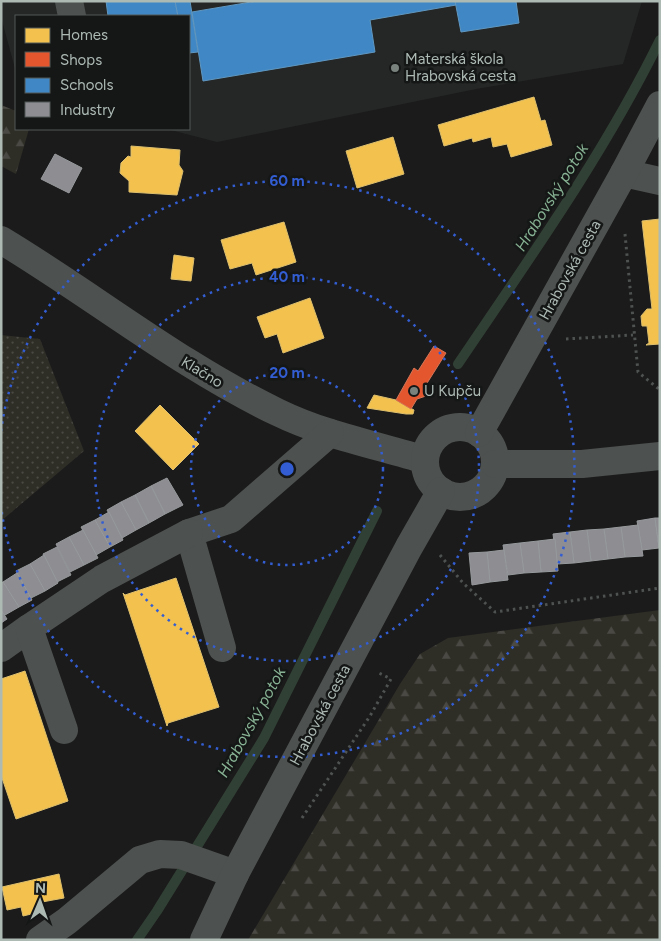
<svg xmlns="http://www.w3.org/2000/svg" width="661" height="941" viewBox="0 0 661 941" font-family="Figtree,sans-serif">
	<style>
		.built { fill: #252726 }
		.grass { fill: url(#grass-dots) }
		.forest { fill: url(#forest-firs) }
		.homes { fill: #f2c14e; stroke: #ddbf6d }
		.shops { fill: #e4572e; stroke: #d47556 }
		.schools { fill: #3f88c5; stroke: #6097c0 }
		.industry { fill: #8d8d92; stroke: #979a9c }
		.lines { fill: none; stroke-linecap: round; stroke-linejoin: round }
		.stream { stroke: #314035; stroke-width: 10 }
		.path { stroke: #4e5251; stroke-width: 3; stroke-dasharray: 2.5 4; stroke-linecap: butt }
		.minor { stroke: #4d514f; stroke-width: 28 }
		.ring { fill: none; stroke: #335ed3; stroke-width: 2.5; stroke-dasharray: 2.5 5 }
		.poi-dot { fill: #7a827e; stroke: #151717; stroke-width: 2 }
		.labels { text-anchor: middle; stroke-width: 5; stroke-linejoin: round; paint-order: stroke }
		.poi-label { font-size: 15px; fill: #adbab4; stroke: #151717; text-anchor: start }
		.street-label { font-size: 15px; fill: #adbab4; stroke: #151717 }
		.water-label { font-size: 16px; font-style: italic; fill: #87b293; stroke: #151717 }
		.centre { fill: #335ed3; stroke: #151717; stroke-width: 2.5 }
		.ring-label { font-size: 15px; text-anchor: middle; font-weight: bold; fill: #335ed3; stroke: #151717; stroke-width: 5; stroke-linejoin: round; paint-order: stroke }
	</style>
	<defs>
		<pattern id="grass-dots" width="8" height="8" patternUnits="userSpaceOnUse" patternTransform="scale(1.25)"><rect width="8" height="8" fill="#2e2d26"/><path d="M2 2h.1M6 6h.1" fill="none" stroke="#4a4943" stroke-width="1.8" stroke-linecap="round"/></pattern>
		<pattern id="forest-firs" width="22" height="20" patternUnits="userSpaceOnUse" patternTransform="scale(1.25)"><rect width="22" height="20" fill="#2e2d26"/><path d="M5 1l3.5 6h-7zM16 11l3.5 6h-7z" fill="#4a4943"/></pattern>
	</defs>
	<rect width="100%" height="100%" fill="#1b1b1b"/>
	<polygon class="built" points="1,1 642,1 623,64 476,89 217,142 167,129 189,129 189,16 16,16 16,72 1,17"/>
	<polygon class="grass" points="1,335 40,339 84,451 1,521"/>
	<g class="forest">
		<polygon points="1,105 16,111 16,129 29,129 16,174 1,166"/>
		<polygon points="660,610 660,940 248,940 400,684 420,654 448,638"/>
	</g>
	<g class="homes">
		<polygon points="534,97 541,121 545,120 552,145 511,157 507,144 493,147 491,137 473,142 472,138 444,146 438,125"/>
		<polygon points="393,137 404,174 357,188 346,151"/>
		<polygon points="131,146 180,150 179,165 183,171 177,195 129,192 129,181 120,173 121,163 128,156 131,157"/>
		<polygon points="660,219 660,344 646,345 649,343 647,326 642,326 641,316 647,309 652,309 642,221"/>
		<polygon points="284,222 296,262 256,275 252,263 230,269 221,240"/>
		<polygon points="174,255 194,258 191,281 171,279"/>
		<polygon points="310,298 324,338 283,353 277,334 265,338 257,317"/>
		<polygon points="374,395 396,400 414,410 413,414 406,414 367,408"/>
		<polygon points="160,405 199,444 173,470 135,431"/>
		<polygon points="176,578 219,707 168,723 167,726 123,593 125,595"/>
		<polygon points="25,671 68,801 16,819 1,775 1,679"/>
		<polygon points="59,874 64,898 42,902 44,911 23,916 21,907 7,910 2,887"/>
	</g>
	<polygon class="shops" points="434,346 446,353 424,388 426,396 417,399 411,409 396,400 414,368 418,371"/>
	<g class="schools">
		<polygon points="106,1 175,1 178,16 108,16"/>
		<polygon points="175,1 190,1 198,52 189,53 189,16 178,16"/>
		<polygon points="257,1 455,1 456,5 370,20 375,52 203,81 192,12"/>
		<polygon points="455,1 516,1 519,23 461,32"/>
	</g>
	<g class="industry">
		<polygon points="55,154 82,168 69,193 41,179"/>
		<polygon points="167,478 183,505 165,514 151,486"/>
		<polygon points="151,486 165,514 149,523 135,495"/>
		<polygon points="135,495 149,523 136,530 121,502"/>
		<polygon points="121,502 136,530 122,538 107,510"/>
		<polygon points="109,512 123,540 110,547 95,520"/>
		<polygon points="655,518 659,548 642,550 637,521"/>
		<polygon points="655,518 660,518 660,548 659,548"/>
		<polygon points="95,520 110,547 96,555 81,527"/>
		<polygon points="638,525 643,556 625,557 621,527"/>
		<polygon points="621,527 625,557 608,559 604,529"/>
		<polygon points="604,529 608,559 591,561 587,530"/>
		<polygon points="83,530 98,558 84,565 69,537"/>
		<polygon points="587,530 591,561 574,563 570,532"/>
		<polygon points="570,532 574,563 557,564 553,534"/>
		<polygon points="69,537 84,565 70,572 56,544"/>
		<polygon points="555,539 558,571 541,572 538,541"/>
		<polygon points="538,541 541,572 524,573 520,543"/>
		<polygon points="520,543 524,573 508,575 503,545"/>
		<polygon points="57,547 71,575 57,582 43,554"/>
		<polygon points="504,550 508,580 490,582 487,552"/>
		<polygon points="487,552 490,582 472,585 469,553"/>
		<polygon points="44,555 58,583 45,591 30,564"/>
		<polygon points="30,564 45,591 31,598 16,571"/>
		<polygon points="17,573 32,600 19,607 3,582"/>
		<polygon points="3,582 19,607 5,615 1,610 1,583"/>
		<polygon points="1,610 7,619 1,623"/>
	</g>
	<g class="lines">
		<g class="stream">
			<path d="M458 364C529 259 604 154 660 40"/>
			<polyline points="137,940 157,911 264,738 377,511"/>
		</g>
		<g class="path">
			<polyline points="625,234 638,372 660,390"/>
			<polyline points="566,339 633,335"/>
			<polyline points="440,555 463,583 495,612 660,588"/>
			<polyline points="302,818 370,716 391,679 377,672"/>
		</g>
		<g class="minor">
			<polyline points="69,1 72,16"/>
			<polyline points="624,173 660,181"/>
			<path d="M1 240C94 296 179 365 277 412 324 435 376 445 425 460"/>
			<circle cx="460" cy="462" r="35"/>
			<polyline points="479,433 624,173 660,105"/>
			<polyline points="495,464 582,464 660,456"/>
			<polyline points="1,648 29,628"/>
			<polyline points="222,648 189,533 231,519 330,433"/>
			<polyline points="64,730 29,628 102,579 189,533"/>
			<polyline points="40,940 67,921 140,860 160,854 181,855 235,874"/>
			<polyline points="204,940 235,874 409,547 441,491"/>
		</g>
	</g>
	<g class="ring">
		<circle cx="287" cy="469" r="96"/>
		<circle cx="287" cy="469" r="192"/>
		<path d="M1 431A288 288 0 1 1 1 507"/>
	</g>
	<g class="poi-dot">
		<circle cx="395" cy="68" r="5"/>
		<circle cx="414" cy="391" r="5"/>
	</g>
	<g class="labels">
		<g class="poi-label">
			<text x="405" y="64">Materská škola<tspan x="405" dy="17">Hrabovská cesta</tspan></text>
			<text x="424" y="396">U Kupču</text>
		</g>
		<g class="street-label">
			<text transform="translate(570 270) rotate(-61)" y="5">Hrabovská cesta</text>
			<text transform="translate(202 372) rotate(31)" y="5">Klačno</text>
			<text transform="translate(320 715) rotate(-62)" y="5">Hrabovská cesta</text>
		</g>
		<g class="water-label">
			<text transform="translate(551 197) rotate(-58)" y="6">Hrabovský potok</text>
			<text transform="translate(251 722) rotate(-61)" y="6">Hrabovský potok</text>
		</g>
	</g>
	<circle cx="287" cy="469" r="8" class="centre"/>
	<g class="ring-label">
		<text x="287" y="186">60 m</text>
		<text x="287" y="282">40 m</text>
		<text x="287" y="378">20 m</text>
	</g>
	<rect width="661" height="941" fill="none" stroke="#adbab4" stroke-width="5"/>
	<rect x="15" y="15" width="175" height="115" fill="#151717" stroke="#525856"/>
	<rect x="25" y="28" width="25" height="15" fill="#f2c14e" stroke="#525856"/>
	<text x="60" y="40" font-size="15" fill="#adbab4">Homes</text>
	<rect x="25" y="52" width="25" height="15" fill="#e4572e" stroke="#525856"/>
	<text x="60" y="65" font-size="15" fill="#adbab4">Shops</text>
	<rect x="25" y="78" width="25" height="15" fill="#3f88c5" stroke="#525856"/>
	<text x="60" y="90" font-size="15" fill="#adbab4">Schools</text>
	<rect x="25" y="102" width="25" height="15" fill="#8d8d92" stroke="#525856"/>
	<text x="60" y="115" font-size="15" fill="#adbab4">Industry</text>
	<g transform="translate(40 901) rotate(2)" stroke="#151717" stroke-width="4" paint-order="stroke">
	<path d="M0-4L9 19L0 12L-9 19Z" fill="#adbab4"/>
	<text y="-8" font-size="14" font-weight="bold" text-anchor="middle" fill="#adbab4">N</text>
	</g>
</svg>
